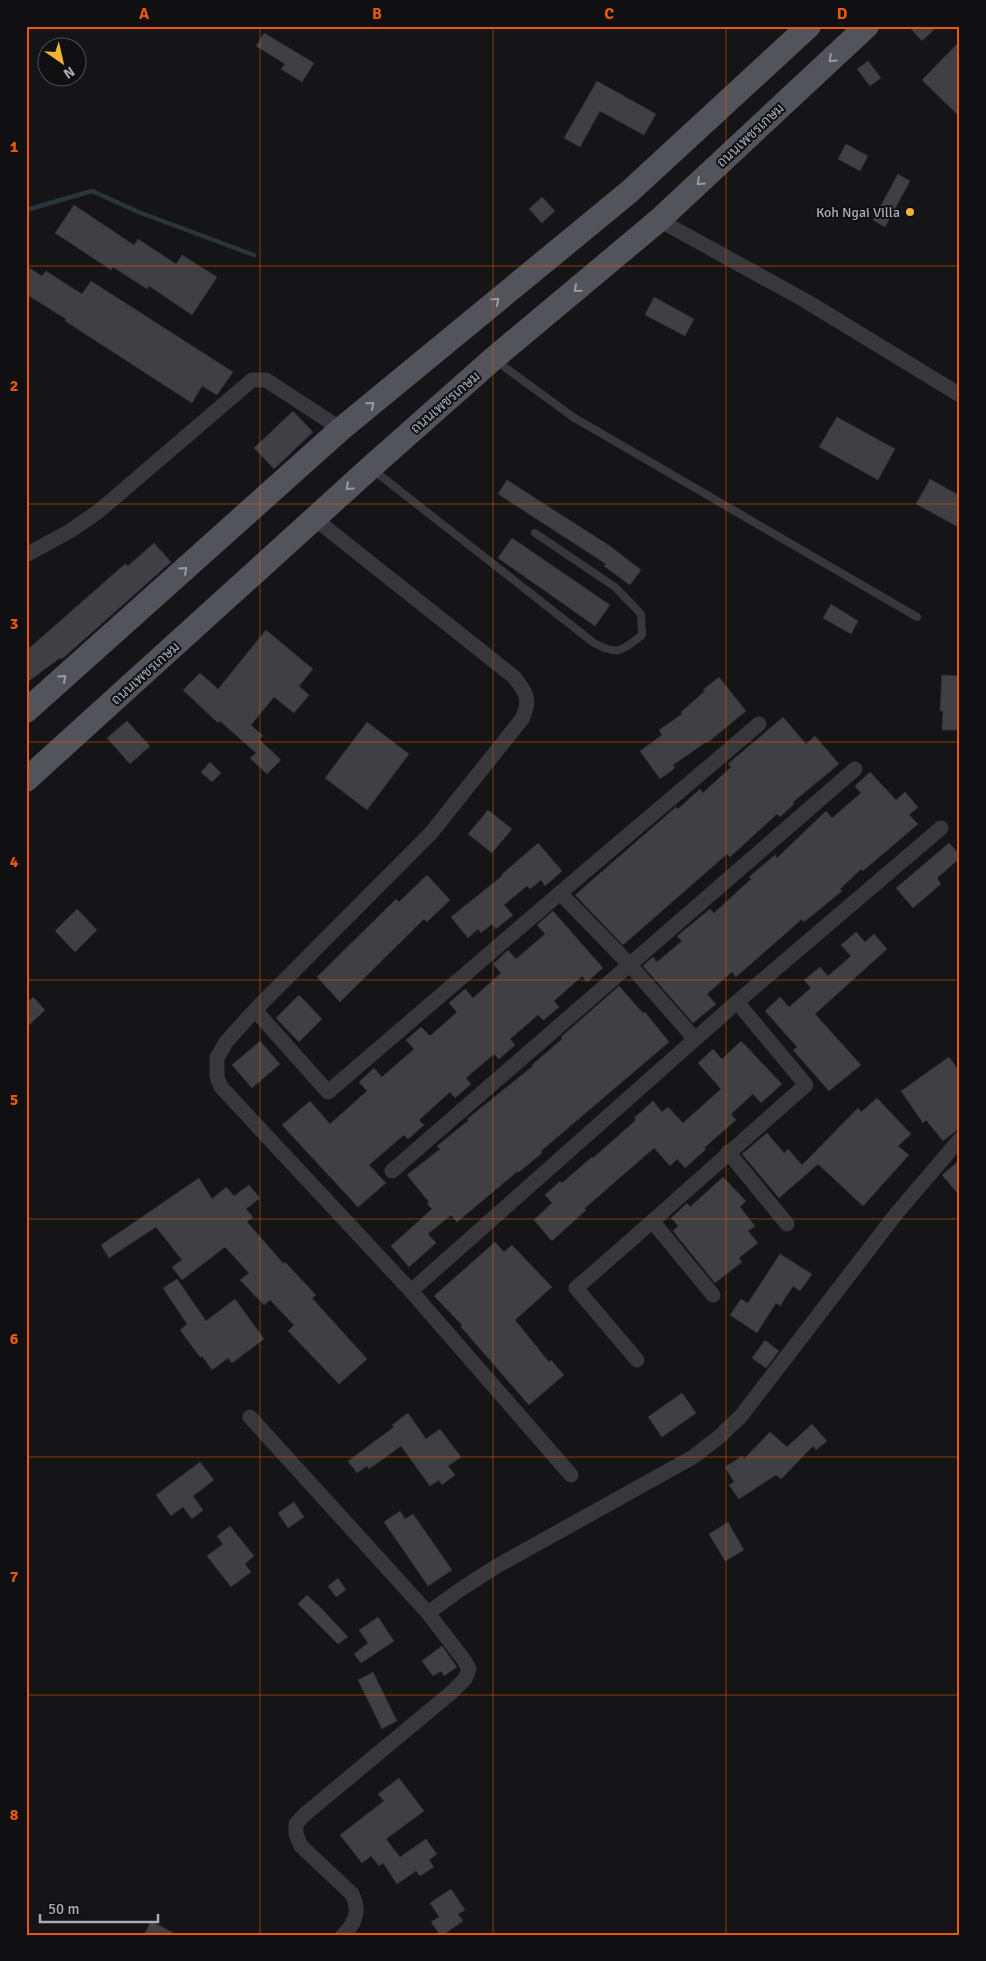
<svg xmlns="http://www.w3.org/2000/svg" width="986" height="1961" viewBox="0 0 986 1961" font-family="Signika,Sarabun,sans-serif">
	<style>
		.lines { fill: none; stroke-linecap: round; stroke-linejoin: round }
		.stream { stroke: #2c343b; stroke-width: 4.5 }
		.building { fill: #404044; stroke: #302f33 }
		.lane { stroke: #37373c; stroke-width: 8 }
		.street { stroke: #37373c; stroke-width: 15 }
		.primary { stroke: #53545b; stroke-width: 24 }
		.oneway { stroke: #979aa5 }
		.grid { fill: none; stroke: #e8590c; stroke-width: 1; stroke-opacity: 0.55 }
		.poi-dot { fill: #eeb436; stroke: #101012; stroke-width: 2 }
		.labels { text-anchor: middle; stroke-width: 4; stroke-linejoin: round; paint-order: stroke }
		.street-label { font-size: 14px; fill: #a8acb7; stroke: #101012 }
		.poi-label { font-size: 14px; fill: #a8acb7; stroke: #101012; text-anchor: end }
		.neatline { fill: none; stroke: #e8590c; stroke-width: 2 }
		.grid-label { font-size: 16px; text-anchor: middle; font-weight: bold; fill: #e8590c }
	</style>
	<rect width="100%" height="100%" fill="#151517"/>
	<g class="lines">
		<polyline class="stream" points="26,210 92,191 141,213 254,255"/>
	</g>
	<g class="building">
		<polygon points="908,26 938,26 922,41"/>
		<polygon points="264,33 314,63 302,82 281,69 285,64 256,46"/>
		<polygon points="960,41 960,117 922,80"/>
		<polygon points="868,61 881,78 870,86 857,69"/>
		<polygon points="597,81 656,114 644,135 600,111 580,147 564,138"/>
		<polygon points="846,144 868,156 860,171 838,159"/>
		<polygon points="898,174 910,181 885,227 873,220"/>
		<polygon points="542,197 555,211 542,223 529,209"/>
		<polygon points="74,205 134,245 138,239 176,264 182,255 217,277 192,315 149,286 147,289 113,267 111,270 55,233"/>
		<polygon points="26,266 42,276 46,271 82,294 91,281 233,372 217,395 202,386 192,403 65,321 66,319 26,294"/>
		<polygon points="654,297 694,319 685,336 645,315"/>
		<polygon points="293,411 313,432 274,469 254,448"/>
		<polygon points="837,417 895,449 878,480 819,447"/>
		<polygon points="930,479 960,496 960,528 916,504"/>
		<polygon points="507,480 610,546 641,570 630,585 604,566 606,564 498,494"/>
		<polygon points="512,538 610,605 595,626 498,558"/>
		<polygon points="154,543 171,562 62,659 60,658 26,683 26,651 125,564 128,566"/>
		<polygon points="831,604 858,621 851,634 823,618"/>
		<polygon points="266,630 313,669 299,686 309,695 294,713 274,697 251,725 263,736 259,739 281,760 267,774 250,758 256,753 220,721 218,723 183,690 200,673 218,689"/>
		<polygon points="942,675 960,676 960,730 942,730 943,711 940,711"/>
		<polygon points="719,677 746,711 707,743 706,742 673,765 675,768 660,779 640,751 662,735 659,730 682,714 681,712 705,691 703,690"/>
		<polygon points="783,717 806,744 815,736 839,764 793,802 794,804 780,817 777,814 730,857 727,854 623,945 575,895 676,807 678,809 700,789 703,793 731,767 728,764"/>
		<polygon points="127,721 150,746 130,764 107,738"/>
		<polygon points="367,722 409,754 367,810 325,778"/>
		<polygon points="210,762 221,773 212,782 201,772"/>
		<polygon points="870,772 896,800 905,792 918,807 909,815 918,824 863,871 861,869 840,889 842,891 804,922 802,919 736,977 732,972 707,994 716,1004 693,1023 643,966 653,957 657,962 682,941 677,936 710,909 714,913 751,879 749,877 775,855 777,858 826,811 832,818 861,793 855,786"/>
		<polygon points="488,810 512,829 492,853 468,834"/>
		<polygon points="538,843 562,871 545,886 541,880 530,889 527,886 504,905 513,915 496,929 492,924 481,933 478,929 468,938 451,917 502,876 501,875"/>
		<polygon points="949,843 960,855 960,858 937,878 941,884 913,908 896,888"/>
		<polygon points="427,875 450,900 427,922 424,919 340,1002 317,977 396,899 399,902"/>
		<polygon points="77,909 97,930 75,952 55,931"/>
		<polygon points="553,911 603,968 587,982 582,976 554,1001 559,1007 545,1019 543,1020 538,1015 510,1039 515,1045 499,1059 494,1054 466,1078 471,1084 455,1098 450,1092 419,1120 424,1125 408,1139 404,1135 369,1165 386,1183 358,1207 282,1125 310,1101 330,1124 367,1091 359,1082 374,1068 382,1077 414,1049 406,1040 421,1027 430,1036 457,1012 449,1003 465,989 473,998 501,973 493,964 508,950 516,959 545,934 537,925"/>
		<polygon points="856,932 865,942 874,934 887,949 815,1014 861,1065 829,1091 793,1050 797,1047 765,1011 780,997 789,1007 811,988 804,980 820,967 828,976 851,956 841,945"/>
		<polygon points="619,986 643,1013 645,1012 669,1042 541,1151 542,1153 519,1172 518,1171 457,1222 451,1215 428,1234 436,1243 409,1267 391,1246 432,1209 427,1204 429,1202 407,1175 440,1149 437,1146 469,1120 467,1119 533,1066 532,1065 562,1039 561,1037"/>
		<polygon points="299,995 322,1019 299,1042 276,1018"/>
		<polygon points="33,997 45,1010 26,1028 26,1004"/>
		<polygon points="260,1041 280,1064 252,1088 232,1065"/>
		<polygon points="741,1041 782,1084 761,1103 753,1094 731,1114 736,1120 704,1148 706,1149 685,1168 677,1159 670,1166 654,1148 585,1208 586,1210 552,1241 534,1220 552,1203 545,1195 560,1181 562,1183 592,1157 593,1158 636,1120 634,1118 653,1101 662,1112 668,1107 683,1123 721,1089 698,1063 713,1049 722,1059"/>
		<polygon points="949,1057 960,1072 960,1128 943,1141 926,1120 923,1123 901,1091"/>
		<polygon points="877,1098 911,1134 898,1146 909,1155 863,1206 818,1164 779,1198 742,1154 767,1133 784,1153 788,1149 802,1165 858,1108 861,1112"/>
		<polygon points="960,1160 960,1196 942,1175"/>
		<polygon points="723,1177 746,1201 740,1207 755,1226 748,1231 758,1243 739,1258 742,1262 715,1283 673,1231 678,1226 671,1218 687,1203 690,1207"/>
		<polygon points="199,1178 212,1199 226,1187 234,1196 249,1185 260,1198 246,1209 253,1217 247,1222 284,1264 285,1262 316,1295 312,1298 367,1359 339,1384 288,1331 294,1325 270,1300 264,1305 240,1280 249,1273 225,1247 182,1280 172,1267 182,1260 156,1227 109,1258 101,1245"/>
		<polygon points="495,1242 504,1252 512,1245 552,1287 515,1320 549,1362 551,1360 564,1375 529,1405 461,1327 462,1325 434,1296"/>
		<polygon points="780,1254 812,1274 800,1291 793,1286 780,1306 776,1303 757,1333 730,1315 741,1299 748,1303"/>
		<polygon points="177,1279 206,1321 235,1299 264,1339 232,1363 228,1358 212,1370 202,1356 200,1357 180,1330 187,1324 163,1288"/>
		<polygon points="765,1340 779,1351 766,1368 752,1358"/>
		<polygon points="682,1393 696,1413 662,1437 648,1417"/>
		<polygon points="408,1413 426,1439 440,1429 461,1457 448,1466 455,1475 442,1485 439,1480 430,1486 401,1446 369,1469 367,1466 357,1473 348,1461 394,1427 392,1425"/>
		<polygon points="812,1424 827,1441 816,1450 813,1446 781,1479 776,1475 739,1499 729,1485 734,1482 725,1467 742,1456 744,1459 770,1432 787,1447"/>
		<polygon points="200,1462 214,1480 193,1496 203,1510 192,1519 183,1507 171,1516 156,1495"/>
		<polygon points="294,1502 304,1517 288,1528 278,1513"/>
		<polygon points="400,1511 405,1519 413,1514 452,1570 428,1586 384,1522"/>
		<polygon points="728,1522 744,1550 725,1561 709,1534"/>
		<polygon points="230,1526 254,1556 245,1564 251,1572 231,1587 207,1556 223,1544 217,1536"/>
		<polygon points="338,1578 346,1590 336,1597 328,1586"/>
		<polygon points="307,1595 321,1608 348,1637 338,1644 298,1604"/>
		<polygon points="378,1617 394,1641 361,1663 354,1654 368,1643 359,1630"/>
		<polygon points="442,1646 457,1667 444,1676 441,1671 433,1676 422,1661"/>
		<polygon points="373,1672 397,1721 382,1729 358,1680"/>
		<polygon points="399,1778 424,1811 386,1839 400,1857 426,1839 437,1854 429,1860 434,1867 420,1876 416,1871 397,1884 383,1863 379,1866 371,1856 362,1863 340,1835 384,1801 378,1794"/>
		<polygon points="451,1889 465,1910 458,1914 463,1921 443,1935 440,1935 431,1922 439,1917 430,1903"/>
		<polygon points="151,1921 177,1935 144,1935"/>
	</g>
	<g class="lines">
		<g class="lane">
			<polyline points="495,360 573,417 917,617"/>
			<path d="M372 469 594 643C618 656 621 651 642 635L641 614 615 587 535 533"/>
		</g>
		<g class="street">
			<polyline points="659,220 806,301 960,395"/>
			<path d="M315 519 514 677C527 693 531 700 522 719L431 833 255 1010 226 1042 217 1058V1077L221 1087 411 1291 571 1475"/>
			<polyline points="26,555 70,531 99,511 252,380 266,380 341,429"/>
			<polyline points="560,893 759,724"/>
			<polyline points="255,1010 328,1092 560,893 629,964 695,1039"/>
			<polyline points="728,1152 787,1224"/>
			<polyline points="392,1171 855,769"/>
			<polyline points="653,1222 713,1295"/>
			<polyline points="411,1291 737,1002 941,828"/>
			<path d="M637 1360 576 1288C654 1221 729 1152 806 1085L737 1002"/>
			<polyline points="250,1417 428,1613"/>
			<path d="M343 1935C356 1923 360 1910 352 1894L301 1846 296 1834V1824L304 1815 452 1692 465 1679 469 1669 464 1660 428 1613 461 1589 497 1566 693 1457 719 1437 741 1416 896 1214 960 1139"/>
		</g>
		<g class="primary">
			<polyline points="26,711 341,429 629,192 809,26"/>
			<polyline points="26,780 370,468 493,359 659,220 867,26"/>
		</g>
	</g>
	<defs><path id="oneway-chevron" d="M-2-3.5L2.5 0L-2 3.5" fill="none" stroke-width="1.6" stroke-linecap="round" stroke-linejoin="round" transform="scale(1.25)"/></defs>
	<g class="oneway">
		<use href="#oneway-chevron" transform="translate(832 59) rotate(137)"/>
		<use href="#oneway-chevron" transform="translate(700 182) rotate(137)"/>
		<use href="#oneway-chevron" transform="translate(577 289) rotate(140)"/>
		<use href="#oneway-chevron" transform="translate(496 301) rotate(-40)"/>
		<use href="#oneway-chevron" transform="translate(371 405) rotate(-40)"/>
		<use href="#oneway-chevron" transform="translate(349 487) rotate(138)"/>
		<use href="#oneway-chevron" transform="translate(184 570) rotate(-42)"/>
		<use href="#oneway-chevron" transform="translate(63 678) rotate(-42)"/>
	</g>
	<path class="grid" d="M260 26V1935M493 26V1935M726 26V1935M26 266H960M26 504H960M26 742H960M26 980H960M26 1219H960M26 1457H960M26 1695H960"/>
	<circle class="poi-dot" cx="910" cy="212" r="5"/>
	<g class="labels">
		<g class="street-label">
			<text transform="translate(750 135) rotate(-43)" y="5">ถนนเพชรเกษม</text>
			<text transform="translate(445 402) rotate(-41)" y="5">ถนนเพชรเกษม</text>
			<text transform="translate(145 673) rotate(-42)" y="5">ถนนเพชรเกษม</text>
		</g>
		<g class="poi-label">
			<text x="900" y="217">Koh Ngai Villa</text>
		</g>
	</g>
	<rect width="986" height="1961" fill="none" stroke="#101012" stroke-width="55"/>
	<g transform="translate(62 62) rotate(146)"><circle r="24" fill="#101012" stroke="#4d4e54"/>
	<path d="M0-4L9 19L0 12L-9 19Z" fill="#eeb436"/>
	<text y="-8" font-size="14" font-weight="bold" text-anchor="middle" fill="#a8acb7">N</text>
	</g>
	<path d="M40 1914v8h118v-8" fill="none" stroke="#a8acb7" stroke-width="2.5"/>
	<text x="48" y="1914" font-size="15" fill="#a8acb7" stroke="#101012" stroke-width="4" paint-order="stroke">50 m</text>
	<rect x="28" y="28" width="930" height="1906" class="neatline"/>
	<g class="grid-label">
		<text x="144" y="19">A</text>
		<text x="377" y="19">B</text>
		<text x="609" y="19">C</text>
		<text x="842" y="19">D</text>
		<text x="14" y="152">1</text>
		<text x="14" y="391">2</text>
		<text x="14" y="629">3</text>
		<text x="14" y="867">4</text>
		<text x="14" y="1105">5</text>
		<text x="14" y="1344">6</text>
		<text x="14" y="1582">7</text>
		<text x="14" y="1820">8</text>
	</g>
</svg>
